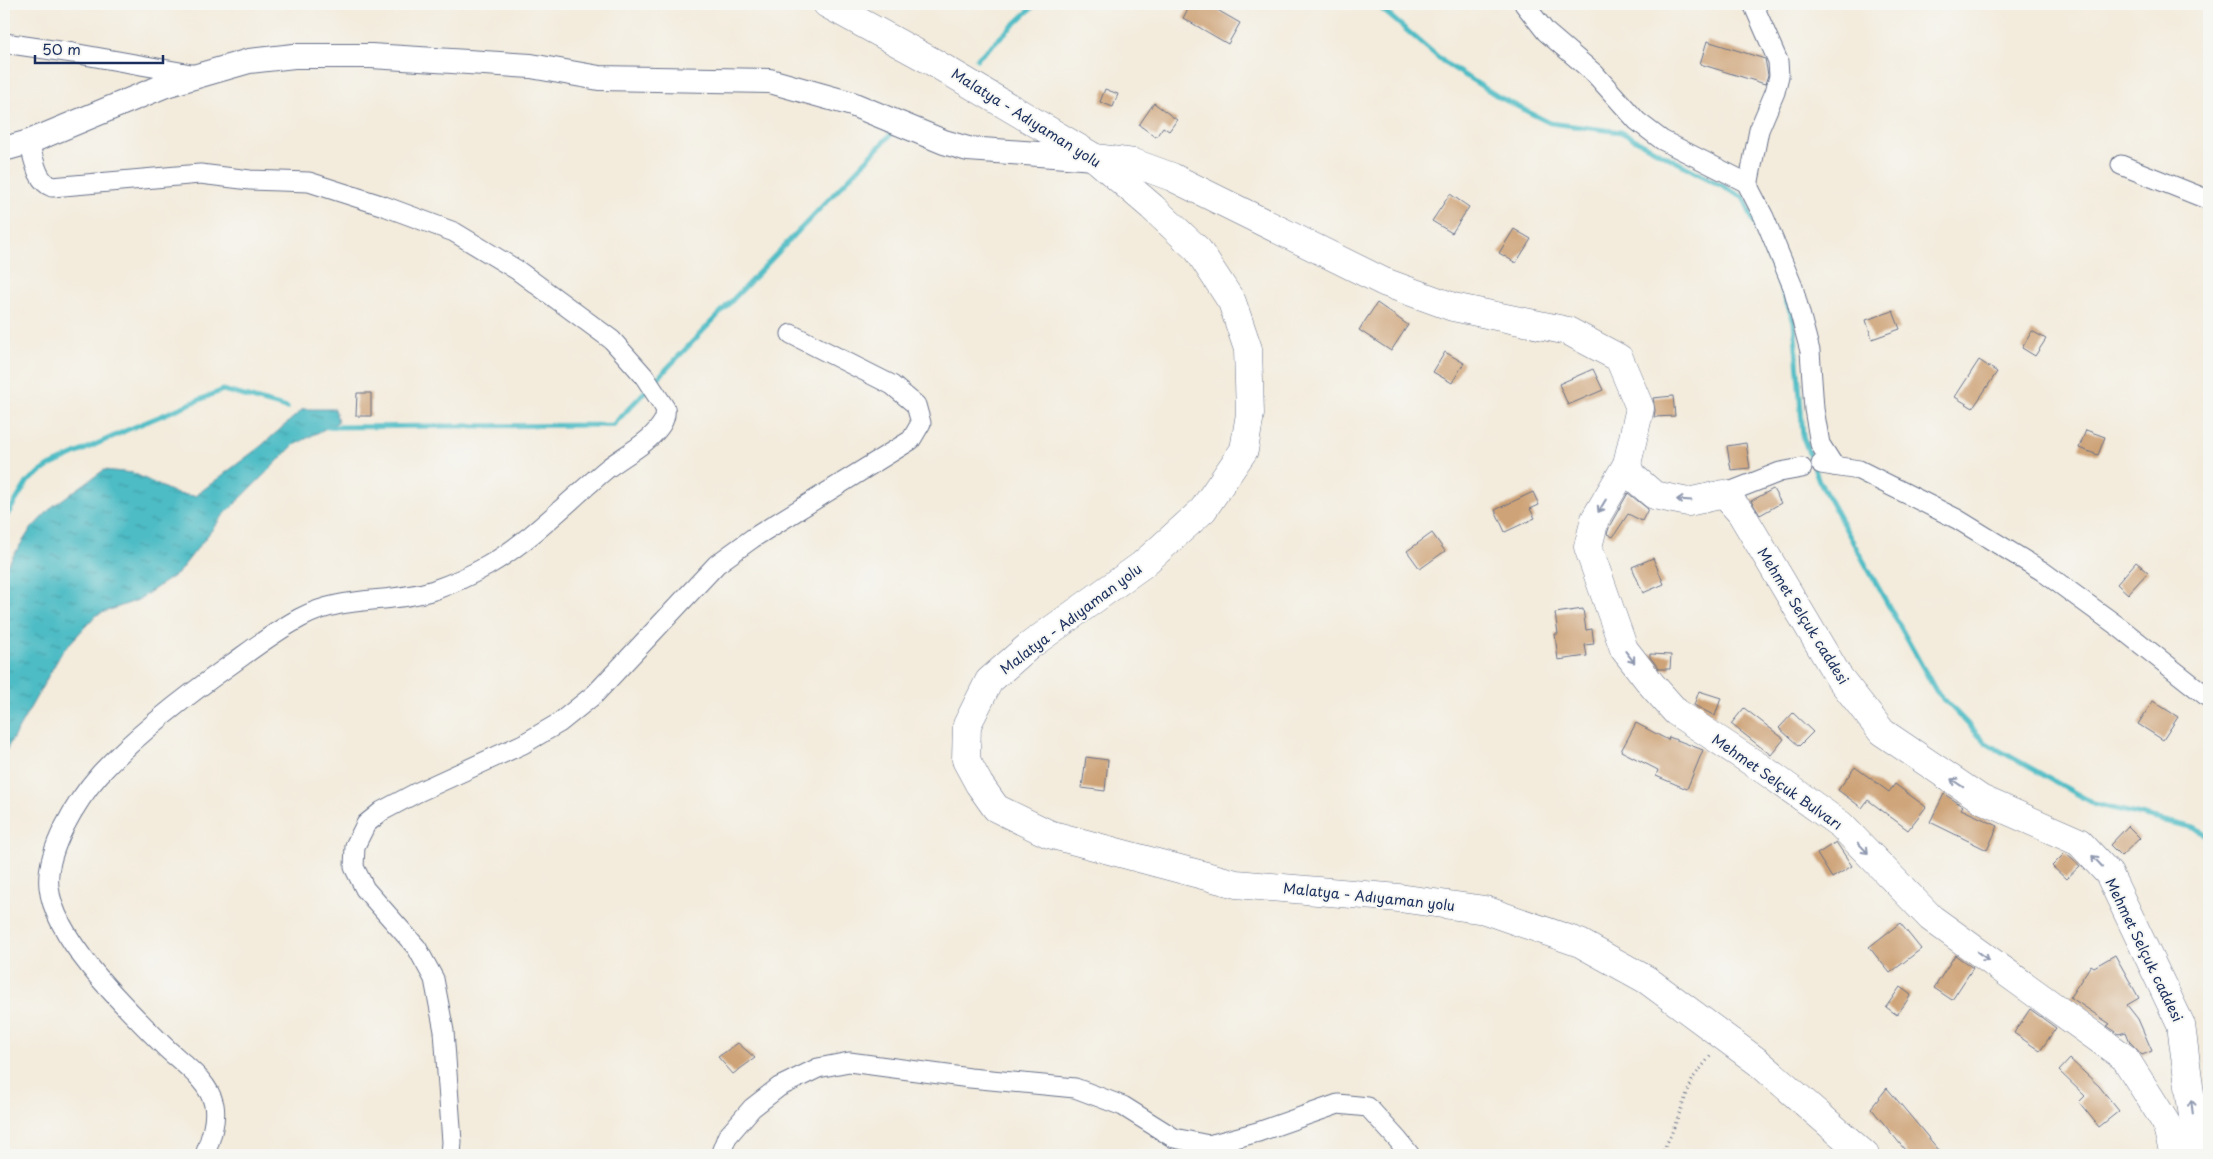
<svg xmlns="http://www.w3.org/2000/svg" width="2213" height="1159" viewBox="0 0 2213 1159" font-family="'Playpen Sans',sans-serif">
	<style>
		.water { fill: url(#water-ripples); stroke: #347692 }
		.lines { fill: none; stroke-linecap: round; stroke-linejoin: round }
		.stream { stroke: #4ebcc5; stroke-width: 5 }
		.building { fill: #cea377 }
		.minor-casing { stroke: #67718a; stroke-width: 21 }
		.tertiary-casing { stroke: #67718a; stroke-width: 26 }
		.secondary-casing { stroke: #67718a; stroke-width: 29 }
		.path { stroke: #67718a; stroke-width: 3; stroke-dasharray: 1 4; stroke-linecap: butt }
		.minor { stroke: #fff; stroke-width: 19 }
		.tertiary { stroke: #fff; stroke-width: 24 }
		.secondary { stroke: #fff; stroke-width: 28 }
		.oneway { stroke: #8d97ae }
		.labels { text-anchor: middle; stroke-width: 4; stroke-linejoin: round; paint-order: stroke }
		.street-label { font-size: 14px; fill: #1b2f5e; stroke: #f6f6f2 }
	</style>
	<defs>
		<pattern id="water-ripples" width="26" height="14" patternUnits="userSpaceOnUse" patternTransform="scale(1.25)"><rect width="26" height="14" fill="#4ebcc5"/><path d="M2 4q2-2 4 0t4 0M15 11q2-2 4 0t4 0" fill="none" stroke="#4099a3"/></pattern>
	</defs>
	<rect width="100%" height="100%" fill="#f6f6f2"/>
	<filter id="ink" filterUnits="userSpaceOnUse"><feTurbulence type="fractalNoise" baseFrequency=".02" numOctaves="2"/><feDisplacementMap in="SourceGraphic" scale="10" xChannelSelector="R" yChannelSelector="G"/><feConvolveMatrix kernelMatrix="1 2 1 2 8 2 1 2 1" color-interpolation-filters="sRGB"/></filter>
	<filter id="wash" filterUnits="userSpaceOnUse"><feTurbulence type="fractalNoise" baseFrequency=".0096" numOctaves="4" result="noise"/><feDisplacementMap in="SourceGraphic" scale="20" xChannelSelector="R" yChannelSelector="G"/><feGaussianBlur stdDeviation="1.12" result="paint"/><feColorMatrix in="noise" values="0 0 0 0 0 0 0 0 0 0 0 0 0 0 0 0 0 1.4 0 .05"/><feComposite in="paint" operator="in"/></filter>
	<g filter="url(#wash)">
		<rect width="100%" height="100%" fill="#f3ebdb"/>
		<polygon class="water" points="303,409 335,409 338,422 294,445 222,517 178,573 138,600 96,615 62,652 4,754 4,570 30,530 53,506 104,470 133,473 177,494 195,496 261,446"/>
		<g class="lines">
			<g class="stream">
				<polyline points="1376,4 1445,63 1499,97 1550,123 1621,132 1744,198 1794,321 1803,437 1819,481 1936,691 1986,743 2095,804 2194,828 2209,837"/>
				<polyline points="977,59 1036,4"/>
				<polyline points="327,427 613,425 895,130"/>
				<polyline points="4,520 28,481 49,466 127,430 223,390 287,408"/>
			</g>
		</g>
		<g id="blocks">
			<g class="building">
				<polygon points="1191,4 1207,4 1240,23 1228,44 1183,18"/>
				<polygon points="1707,41 1765,59 1768,75 1765,84 1700,64"/>
				<polygon points="1105,89 1118,94 1113,107 1100,102"/>
				<polygon points="1154,103 1177,120 1169,131 1163,127 1156,137 1139,125"/>
				<polygon points="1450,194 1469,207 1452,233 1432,221"/>
				<polygon points="1514,229 1531,239 1516,263 1499,253"/>
				<polygon points="1377,303 1408,325 1391,351 1359,330"/>
				<polygon points="1893,311 1900,329 1872,339 1866,320"/>
				<polygon points="2032,331 2046,339 2035,356 2022,348"/>
				<polygon points="1445,352 1464,363 1452,383 1433,372"/>
				<polygon points="1979,360 1997,372 1973,408 1955,397"/>
				<polygon points="1593,369 1603,390 1568,405 1559,384"/>
				<polygon points="357,393 371,393 371,416 356,416"/>
				<polygon points="1673,396 1675,416 1654,417 1655,411 1653,398"/>
				<polygon points="2086,430 2105,437 2098,455 2079,448"/>
				<polygon points="1746,443 1750,468 1731,470 1727,446"/>
				<polygon points="1773,489 1781,503 1760,515 1751,501"/>
				<polygon points="1533,492 1539,505 1530,509 1535,518 1505,532 1495,510"/>
				<polygon points="1628,493 1648,509 1642,521 1628,514 1613,537 1607,534 1610,525"/>
				<polygon points="1432,533 1445,551 1420,569 1407,551"/>
				<polygon points="1653,558 1664,584 1643,593 1632,567"/>
				<polygon points="2136,562 2148,572 2128,594 2117,584"/>
				<polygon points="1583,609 1586,630 1592,629 1594,644 1585,645 1587,656 1558,660 1555,634 1558,634 1555,613"/>
				<polygon points="1650,654 1671,655 1670,669 1659,669 1650,657"/>
				<polygon points="1699,691 1721,698 1715,716 1694,705"/>
				<polygon points="2153,701 2178,717 2163,740 2138,724"/>
				<polygon points="1744,708 1784,739 1771,755 1731,724"/>
				<polygon points="1793,713 1813,732 1799,746 1779,728"/>
				<polygon points="1636,723 1668,740 1669,737 1703,750 1687,789 1656,776 1658,770 1621,751"/>
				<polygon points="1086,757 1108,760 1105,791 1082,788"/>
				<polygon points="1855,767 1889,792 1895,784 1926,807 1908,830 1868,800 1862,808 1838,790"/>
				<polygon points="1944,794 1963,806 1961,809 1998,826 1987,850 1930,822"/>
				<polygon points="2128,826 2140,838 2121,856 2110,845"/>
				<polygon points="1836,842 1852,866 1832,878 1817,854"/>
				<polygon points="2065,853 2080,866 2066,879 2052,866"/>
				<polygon points="1900,923 1921,949 1890,973 1869,947"/>
				<polygon points="1955,955 1973,968 1952,1000 1934,988"/>
				<polygon points="2115,955 2139,998 2127,1005 2138,1019 2152,1051 2142,1055 2130,1042 2126,1032 2119,1034 2107,1026 2110,1024 2070,997 2091,965 2094,967"/>
				<polygon points="1900,987 1911,995 1897,1015 1886,1007"/>
				<polygon points="2030,1009 2056,1028 2040,1051 2014,1033"/>
				<polygon points="738,1043 755,1058 733,1074 718,1057"/>
				<polygon points="2070,1059 2099,1086 2119,1111 2099,1127 2079,1102 2085,1096 2059,1071"/>
				<polygon points="1887,1088 1943,1155 1909,1155 1871,1108"/>
			</g>
		</g>
	</g>
	<g filter="url(#ink)">
		<use href="#blocks" fill-opacity="0" stroke="#67718a" stroke-width="1"/>
		<g class="lines">
			<g class="minor-casing">
				<g id="minor">
					<polyline points="1524,4 1546,32 1595,74 1637,121 1662,140 1749,184"/>
					<polyline points="1753,4 1778,61 1779,76 1775,92 1759,130 1748,186 1764,217 1793,287 1810,351 1814,409 1820,444 1834,466"/>
					<polyline points="4,43 73,53 197,75"/>
					<path d="M29 142C34 158 36 181 52 187L200 174 250 180 309 182 384 206 454 232 517 270 612 340 644 376 665 408C666 415 665 419 661 425 649 443 625 455 608 468 568 501 532 540 487 566 471 575 451 584 434 590 390 604 341 595 300 618 276 631 255 647 233 663 186 696 139 732 100 774 77 800 45 851 49 887 54 940 129 1011 166 1048 182 1063 209 1081 214 1105 217 1121 210 1140 205 1155"/>
					<polyline points="2121,165 2209,200"/>
					<polyline points="1821,464 1859,470 1957,519 2042,571 2119,627 2209,698"/>
					<polyline points="1724,494 1780,472 1802,468"/>
					<polyline points="451,1155 452,1142 444,1031 434,979 417,948 365,889 354,867 355,846 366,824 382,811 416,793 523,744 559,723 595,694 717,564 753,538 911,440 921,423 916,405 892,385 791,334"/>
					<polyline points="720,1155 727,1137 752,1108 779,1087 818,1068 849,1062 970,1078 1075,1088 1123,1106 1174,1138 1209,1145 1258,1132 1338,1104 1368,1107 1398,1140 1410,1155"/>
				</g>
			</g>
			<g class="tertiary-casing">
				<polyline id="tertiary" points="4,149 29,142 166,85 249,61 294,56 371,56 531,66 599,78 770,81 852,104 944,142 968,149 1095,158"/>
			</g>
			<g class="secondary-casing">
				<g id="secondary">
					<polyline points="827,4 933,62 1095,158 1152,207 1198,250 1232,302 1248,349 1250,414 1244,450 1203,510 1142,565 1029,646 989,681 967,725 966,760 979,784 996,808 1049,834 1236,884 1399,898 1485,910 1580,943 1647,980 1758,1062 1865,1155"/>
					<polyline points="1095,158 1134,163 1172,177 1384,282 1453,307 1568,331 1619,358 1640,408 1627,464 1595,519 1588,547 1624,649 1652,685 1676,712 1767,772 1841,825 1931,918 2125,1058 2166,1123 2174,1155"/>
					<polyline points="1627,464 1631,475 1654,495 1688,502 1724,494 1741,513 1838,676 1882,732 1981,799 2079,842 2109,874 2181,1025 2198,1155"/>
				</g>
			</g>
			<polyline class="path" points="1661,1155 1671,1135 1693,1078 1712,1054"/>
			<use href="#minor" class="minor"/>
			<use href="#tertiary" class="tertiary"/>
			<use href="#secondary" class="secondary"/>
		</g>
		<defs><path id="oneway-shaft" d="M-6 0H5M1.5-3L5.5 0L1.5 3" fill="none" stroke-width="1.6" stroke-linecap="round" stroke-linejoin="round" transform="scale(1.25)"/></defs>
		<g class="oneway">
			<use href="#oneway-shaft" transform="translate(1684 500) rotate(-176)"/>
			<use href="#oneway-shaft" transform="translate(1602 506) rotate(121)"/>
			<use href="#oneway-shaft" transform="translate(1630 657) rotate(52)"/>
			<use href="#oneway-shaft" transform="translate(1957 783) rotate(-146)"/>
			<use href="#oneway-shaft" transform="translate(1863 848) rotate(46)"/>
			<use href="#oneway-shaft" transform="translate(2097 861) rotate(-133)"/>
			<use href="#oneway-shaft" transform="translate(1983 956) rotate(36)"/>
			<use href="#oneway-shaft" transform="translate(2192 1107) rotate(-97)"/>
		</g>
	</g>
	<g class="labels">
		<g class="street-label">
			<text transform="translate(1026 118) rotate(32)" y="5">Malatya - Adıyaman yolu</text>
			<text transform="translate(1803 616) rotate(58)" y="5">Mehmet Selçuk caddesi</text>
			<text transform="translate(1071 619) rotate(-37)" y="5">Malatya - Adıyaman yolu</text>
			<text transform="translate(1777 782) rotate(35)" y="5">Mehmet Selçuk Bulvarı</text>
			<text transform="translate(1369 897) rotate(6)" y="5">Malatya - Adıyaman yolu</text>
			<text transform="translate(2144 950) rotate(64)" y="5">Mehmet Selçuk caddesi</text>
		</g>
	</g>
	<rect width="2213" height="1159" fill="none" stroke="#f6f6f2" stroke-width="20"/>
	<path d="M35 55v8h128v-8" fill="none" stroke="#1b2f5e" stroke-width="2.5"/>
	<text x="42" y="55" font-size="15" fill="#1b2f5e" stroke="#f6f6f2" stroke-width="4" paint-order="stroke">50 m</text>
</svg>
